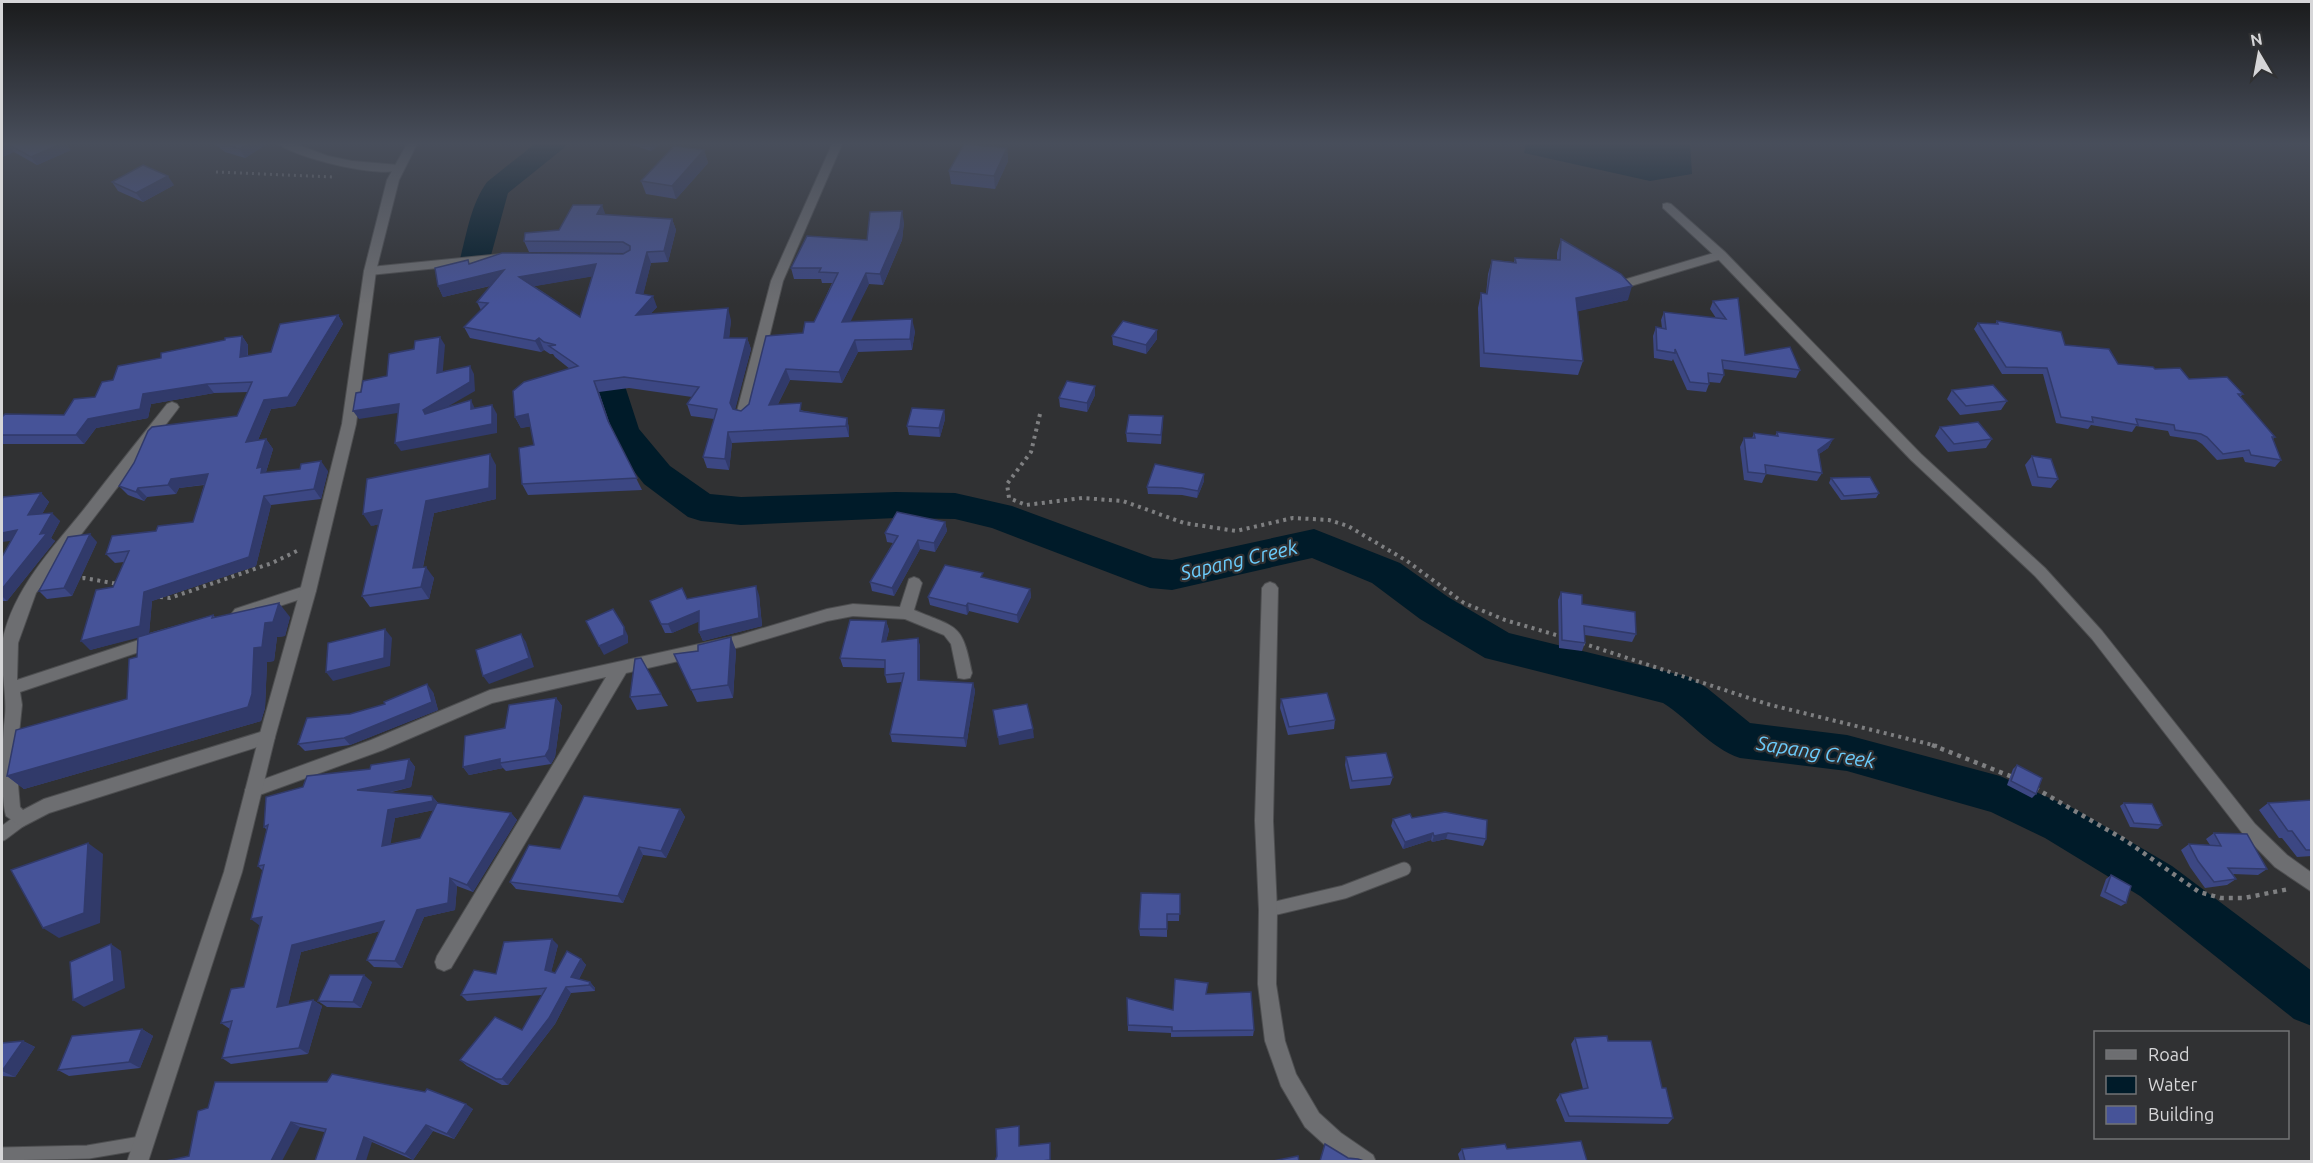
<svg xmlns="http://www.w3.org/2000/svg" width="2313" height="1163" viewBox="0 0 2313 1163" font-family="Ubuntu,sans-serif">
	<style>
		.water { fill: #001b29 }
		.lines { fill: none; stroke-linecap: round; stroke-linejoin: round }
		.river { fill: #001b29; fill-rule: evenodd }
		.lane-far1-casing { stroke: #4d4e50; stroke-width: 10 }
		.lane-casing { stroke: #4d4e50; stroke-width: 15 }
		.street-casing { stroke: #4d4e50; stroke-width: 2 }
		.secondary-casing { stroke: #4d4e50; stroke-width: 2 }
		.path-far2 { stroke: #7e7f81; stroke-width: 3; stroke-dasharray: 2 4; stroke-linecap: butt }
		.path-far1 { stroke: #7e7f81; stroke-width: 4; stroke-dasharray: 3 4.5; stroke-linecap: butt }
		.path { stroke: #7e7f81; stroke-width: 4.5; stroke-dasharray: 4 5; stroke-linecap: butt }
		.lane-far1 { stroke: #6d6e71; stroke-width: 8 }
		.lane { stroke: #6d6e71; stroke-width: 13 }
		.street { fill: #6d6e71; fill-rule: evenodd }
		.secondary { fill: #6d6e71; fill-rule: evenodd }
		.wall { fill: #3c4783; fill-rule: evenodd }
		.shaded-wall { fill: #313a6a }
		.building { fill: #465398; stroke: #313a6a; stroke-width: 1.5; fill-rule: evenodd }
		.labels { text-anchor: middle; stroke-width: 4.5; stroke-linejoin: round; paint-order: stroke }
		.water-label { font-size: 20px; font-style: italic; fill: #6bccfc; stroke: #303133 }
	</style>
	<rect width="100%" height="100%" fill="#303133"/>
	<polygon class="water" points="1526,142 1690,142 1692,174 1650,181 1524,153"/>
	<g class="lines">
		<g class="river">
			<path d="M537 142H568L564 148 508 193 490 259 492 263 528 276 533 283 528 290 517 293 469 276 460 259C467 233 471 204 487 182Z"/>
			<path d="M589 330 601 333 626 389 639 429 670 466 710 494 741 497 896 492 955 493 1012 506 1153 558 1172 560 1314 529 1400 563 1448 597 1509 633 1689 677 1707 688 1750 723 1847 735 2000 776 2077 810 2172 866 2312 971V1026L2294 1019 2140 896 2045 838 1991 812 1847 771 1740 758C1710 748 1690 720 1663 703L1485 658 1420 619 1372 583 1312 558 1172 590 1150 588 1136 583 992 528 955 519 896 518 741 525 701 521 688 517 644 484 611 442 573 341 577 333Z"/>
		</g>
		<g class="lane-far1-casing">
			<polyline id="lane-far1" points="1627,283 1721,255"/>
		</g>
		<g class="lane-casing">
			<g id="lane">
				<polyline points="2,834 22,819"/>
				<polyline points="1268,910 1344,892 1404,869"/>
				<polyline points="2,1154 88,1152 141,1143"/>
			</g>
		</g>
		<g class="street-casing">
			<g id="street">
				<path d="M276 142H290L328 156 352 161 398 165 403 168C387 181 291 157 276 142Z"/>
				<polygon points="833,142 843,142 783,281 750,415 743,420 738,418 736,415 771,281"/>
				<polygon points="1667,203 1671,204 1725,252 1921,454 2045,568 2102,631 2255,824 2287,855 2312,873 2312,892 2275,867 2243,834 2092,639 2035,576 1911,460 1717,258 1663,208 1663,204"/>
				<polygon points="502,254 506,255 506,261 370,275 364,271 370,267"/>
				<path d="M172 402 177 404 179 407 177 410 36 593 18 643 17 680 157 634 163 636 165 640 163 644 20 692 22 705 16 762 20 807 23 810 44 799 267 730 273 732 275 737 273 742 267 744 49 813 22 827 6 816C0 795 2 740 5 716 7 692 0 668 2 643 12 590 52 549 85 508 112 473 140 438 167 404Z"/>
				<path d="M914 577 919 579 922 583 914 610C959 629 962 623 972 673L970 678 964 679 958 678 951 644 944 635 905 619 853 616 827 621 740 647 626 673 451 968 444 971 437 968 435 962 437 956 606 677 492 703 383 750 254 797 248 795 245 790 248 785 371 740 490 690 740 635 827 609 853 604 900 607 909 579Z"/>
				<polygon points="1270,582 1275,584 1278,588 1273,821 1277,910 1276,984 1285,1041 1296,1074 1319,1113 1341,1133 1373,1155 1376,1162 1347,1162 1327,1147 1305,1127 1281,1086 1265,1041 1258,984 1259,910 1255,821 1262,588 1265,584"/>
				<polygon points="308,585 313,587 316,591 313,595 240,619 235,617 232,613 235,609"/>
			</g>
		</g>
		<g class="secondary-casing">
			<polygon id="secondary" points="408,142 418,142 399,180 376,271 356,424 316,591 275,737 242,872 148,1162 127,1162 224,872 259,737 300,591 342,424 364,271 387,180"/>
		</g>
		<polyline class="path-far2" points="216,172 333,177"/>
		<g class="path-far1">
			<polyline points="1040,414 1031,452 1007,484 1009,498 1026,505 1082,498 1123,501 1184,523 1236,531 1293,518 1329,520 1348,526 1407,561 1464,603 1505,620 1563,637"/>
			<polyline points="75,579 84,578 118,584"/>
			<polyline points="160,597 170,598 272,563 299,550"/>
			<polyline points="1582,643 1767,704 1937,746"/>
		</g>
		<g class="path">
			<polyline points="1932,745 2015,778"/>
			<polyline points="2035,788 2125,840 2199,892 2221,898 2244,898 2289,889"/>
		</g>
		<use href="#lane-far1" class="lane-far1"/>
		<use href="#lane" class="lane"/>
		<use href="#street" class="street"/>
		<use href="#secondary" class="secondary"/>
	</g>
	<g class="wall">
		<polygon points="2,142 71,150 37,165 14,152 2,157"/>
		<polygon points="212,142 270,142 245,158 225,152"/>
		<polygon points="625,142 663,142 651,151 626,143"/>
		<polygon points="1007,148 1008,161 995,189 951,184 949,171"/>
		<polygon points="704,150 708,163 676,199 646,194 641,181"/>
		<polygon points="112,182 174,185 143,202 118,191"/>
		<path d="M606 215 672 219 676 230 668 262 651 263 643 294 657 307 651 313 731 320 729 338H747L751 349 735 409 741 411 749 404 803 333 814 322 832 283H822L821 279H794L791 268 867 240 904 222 902 240 883 285 869 284 850 321 915 331 912 350 858 352 842 383 790 380 778 404 804 411 847 418 849 429V437L732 443 729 470 707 468 703 457 714 419 691 416 687 404 692 397 629 388 599 392 611 428 642 490 528 495 522 484 534 445 531 426 521 428 515 417 570 369 555 357 553 354H550L544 350 541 352 470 338 464 327 481 310 477 302 490 286 443 297 438 286 470 264 623 254 625 253 529 252 524 241ZM593 276 580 317 534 286Z"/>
		<polygon points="1561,239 1628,300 1577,311 1583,361 1578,375 1480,367 1478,308 1481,293 1486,294 1488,274 1492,260 1514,262 1515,258 1557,260 1557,253"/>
		<polygon points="1738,298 1745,355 1800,370 1796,378 1723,369 1724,375 1720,383 1709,382 1709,384 1706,392 1687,390 1673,359 1672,361 1654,358 1653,336 1656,327 1662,328 1661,320 1664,312 1716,318 1710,309 1713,301"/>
		<polygon points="338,315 343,324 295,406 271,409 258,440 266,439 273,449 266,472 266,473 328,471 321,499 271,505 256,566 152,601 149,633 213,615 215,617 290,617 285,636 277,637 274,661 267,662 265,708 261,721 24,789 7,776 127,699 137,657 138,637 90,650 113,587 124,562 115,563 106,554 156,531 193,522 204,485 179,488 176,494 147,497 144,501 128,495 119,486 237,416 248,392 214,393 151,404 148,418 96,428 84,444 2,444 2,417 64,415 95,397 113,380 161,358 242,336 248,345 248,356 271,352"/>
		<polygon points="1997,321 2118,364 2155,369 2243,394 2240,397 2275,437 2273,439 2281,460 2275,467 2245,462 2243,457 2217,460 2202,444 2196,440 2170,436 2168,431 2136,426 2132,432 2091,425 2088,429 2056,423 2043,374 2002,374 1974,329 1978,323 1995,324"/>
		<polygon points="1112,336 1157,339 1146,354 1113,345"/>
		<polygon points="1095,386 1095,395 1087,412 1060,407 1059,398"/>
		<polygon points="1952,390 2007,401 2001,410 1960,415 1947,399"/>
		<polygon points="944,410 945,419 940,437 909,435 907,426"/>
		<polygon points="1163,416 1161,444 1127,442 1126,433"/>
		<polygon points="1940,427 1992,439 1986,448 1948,452 1935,436"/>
		<polygon points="1777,432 1833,439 1828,448 1819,454 1822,473 1817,481 1766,474 1762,483 1744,480 1740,447 1744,438 1752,438 1754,433 1775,436"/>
		<polygon points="2032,456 2058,479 2051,488 2032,486 2025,465"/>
		<polygon points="496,465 496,499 434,513 423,567 434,578 429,599 370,607 362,596 379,524 371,526"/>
		<polygon points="1204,474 1204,481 1197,498 1182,495 1148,494 1147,487"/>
		<polygon points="1831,478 1879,493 1876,498 1841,500 1829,483"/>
		<polygon points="41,493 49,502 42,514 60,521 51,538 55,541 7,601 2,601 2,557"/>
		<polygon points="945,522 947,531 935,552 920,549 894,596 872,591 870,582 893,543 887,542 885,533"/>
		<polygon points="97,542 72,596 47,599 39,591"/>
		<polygon points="983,578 1030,589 1031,597 1018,623 969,611 967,615 930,605 928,597"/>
		<polygon points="1561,592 1636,634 1632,642 1585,635 1585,643 1582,651 1559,648 1558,600"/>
		<polygon points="759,595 762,626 703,641 699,632 699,621 672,633 665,633 650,601"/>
		<polygon points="886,621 889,630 886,641 918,638 920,647 920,680 973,683 975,691 966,747 892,742 890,734 902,682 887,683 885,675 885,668 843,667 840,658"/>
		<polygon points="736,650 733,698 697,702 674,654"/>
		<polygon points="433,692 438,710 350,745 305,751 298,744 350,714"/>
		<polygon points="661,694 668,706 637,710 630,697"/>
		<polygon points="556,698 562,706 555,757 551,764 506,771 503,768 469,775 463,767 505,728"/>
		<polygon points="1281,699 1335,720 1334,729 1288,735 1280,708"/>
		<polygon points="1346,757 1393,777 1390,785 1350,789 1345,765"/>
		<path d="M409 759 415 767 411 787 388 793 432 796 438 803 511 813 517 820 473 892 457 886 455 910 424 917 402 968 374 967 367 960 380 931 301 952 288 1005 313 1000 322 1006 308 1054 231 1064 222 1058 230 1029 221 1023 244 987 260 926 263 871 258 866 267 830 264 827 370 769ZM434 810 420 838 390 844 395 818Z"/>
		<polygon points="2017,765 2036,794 2032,798 2007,785 2013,769"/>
		<polygon points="2312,800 2312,856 2297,857 2282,838 2279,838 2259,810 2268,803"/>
		<polygon points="2124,803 2162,825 2158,829 2130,827 2120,806"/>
		<polygon points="680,809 685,817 666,858 643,855 623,903 516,889 510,882 560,849"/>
		<polygon points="1412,818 1486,839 1483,846 1446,839 1432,842 1431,840 1403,849 1391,826 1393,819"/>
		<polygon points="2214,833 2267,869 2258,875 2233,874 2236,879 2227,885 2205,888 2190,867 2181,850 2189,844 2210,845 2206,839"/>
		<polygon points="2111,875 2126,903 2121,906 2100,896 2106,879"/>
		<polygon points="1180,894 1179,921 1167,921 1167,937 1140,936 1139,929"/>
		<polygon points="558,945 551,972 555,973 581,959 586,965 579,979 590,982 595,988 595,991 571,993 555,1024 508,1085 502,1085 467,1066 460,1060 522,1030 542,995 467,1001 461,995 496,974"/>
		<polygon points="372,982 361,1008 327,1007 318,1001"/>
		<polygon points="1207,994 1254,1030 1253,1036 1171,1037 1171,1033 1128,1031 1127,998 1173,1010"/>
		<polygon points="142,1029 153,1036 140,1068 69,1076 58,1070"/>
		<polygon points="1575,1038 1608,1041 1662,1088 1673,1118 1668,1124 1565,1122 1556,1100 1560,1094 1583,1089 1571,1044"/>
		<polygon points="23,1041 35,1047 15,1077 2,1076 2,1043"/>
		<polygon points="473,1109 454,1139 433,1131 413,1160 372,1142 300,1127 189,1156 198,1111"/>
		<polygon points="1462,1149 1507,1149 1587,1161 1460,1161 1458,1154"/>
	</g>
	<g class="shaded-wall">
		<polygon points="65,142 71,150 37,165 31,157"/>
		<polygon points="251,142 270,142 245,158 240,149"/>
		<polygon points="649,142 663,142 651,151 648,143"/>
		<polygon points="8,144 14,152 2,157 2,147"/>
		<polygon points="1007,148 1008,161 995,189 994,176"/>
		<polygon points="704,150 708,163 676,199 672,186"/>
		<polygon points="168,176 174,185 143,202 136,193"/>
		<polygon points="602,205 606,216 597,214"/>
		<polygon points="902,211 904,222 902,240 883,285 880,274"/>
		<polygon points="672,219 676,230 668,262 664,251"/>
		<polygon points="647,252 651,263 641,304 636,293"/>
		<polygon points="596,264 601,275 524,288 519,277"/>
		<polygon points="504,270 510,281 443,297 438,286"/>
		<polygon points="866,273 869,284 845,333 842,322"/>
		<polygon points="1632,286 1628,300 1571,313 1576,298"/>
		<polygon points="653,296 657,307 640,326 636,315"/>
		<polygon points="728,308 731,320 728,349 724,338"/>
		<polygon points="338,315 343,324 295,406 271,409 253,452 246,442 264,400"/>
		<polygon points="912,319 915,331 912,350 910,339"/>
		<polygon points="1157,330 1157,339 1146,354 1146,345"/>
		<polygon points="242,336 248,345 247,366 240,357"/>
		<polygon points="440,337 445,345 442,381 437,373"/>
		<polygon points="539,338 544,350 541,352 535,341"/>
		<polygon points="747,338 751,349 734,414 730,403"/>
		<polygon points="855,340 858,352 842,383 839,372"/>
		<polygon points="470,366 474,374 475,391 428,418 430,422 423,410"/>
		<polygon points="786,369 790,380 772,416 769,405"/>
		<polygon points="594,381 599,392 613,433 608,421"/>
		<polygon points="207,384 214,393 151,404 148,418 96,428 84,444 76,435 88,419 143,394"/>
		<polygon points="1095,386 1095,395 1087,412 1087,403"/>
		<polygon points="471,400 475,409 471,409"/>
		<polygon points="399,404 404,412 359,419 353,411"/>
		<polygon points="492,405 497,414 497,433 401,451 395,443"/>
		<polygon points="944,410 945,419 940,437 939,428"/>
		<polygon points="528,414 534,426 521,428 515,417"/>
		<polygon points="1163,416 1163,425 1161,444 1161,435"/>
		<polygon points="847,418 849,429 849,437 846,426"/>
		<polygon points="728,432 732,443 729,470 725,459"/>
		<polygon points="266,439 273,449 266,472 269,477 268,483 257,468"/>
		<polygon points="1833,439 1828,448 1813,458 1818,450"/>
		<polygon points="490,454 496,465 496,499 434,513 420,580 413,568 426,501"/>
		<polygon points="321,461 328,471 321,499 314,489"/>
		<polygon points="208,474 215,483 179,488 176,494 168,485 171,479"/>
		<polygon points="1204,474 1204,481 1197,498 1198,491"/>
		<polygon points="138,488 147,497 144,501 136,492"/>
		<polygon points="41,493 49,502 37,523 28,515"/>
		<polygon points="264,496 271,505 256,566 152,601 149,635 90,650 81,641 144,592"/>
		<polygon points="382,510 390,522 371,526 363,514"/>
		<polygon points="52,513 60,521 51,538 55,541 7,601 2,596 2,589 40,534"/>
		<polygon points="945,522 947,531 935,552 934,543"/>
		<polygon points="17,530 25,539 2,542 2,533"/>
		<polygon points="90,534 97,542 72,596 64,588"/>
		<polygon points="918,540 920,549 894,596 892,588"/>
		<polygon points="426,567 434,578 429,599 421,587"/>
		<polygon points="756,586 759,595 762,626 703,641 699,632"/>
		<polygon points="1030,589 1031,597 1018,623 1017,615"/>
		<polygon points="279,603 290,617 285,636 277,637 274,661 267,662 265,708 261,721 24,789 7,776 254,648 265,623"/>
		<polygon points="968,603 969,611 967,615 966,606"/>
		<polygon points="699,611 703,620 672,633 668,624"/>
		<polygon points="886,621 889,630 884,650 882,642"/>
		<polygon points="624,627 628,636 628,643 604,655 599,646"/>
		<polygon points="385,629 392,638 390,666 333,681 326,672"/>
		<polygon points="521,634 526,642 534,667 489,684 483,676"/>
		<polygon points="731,637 736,650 733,698 728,685"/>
		<polygon points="918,638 920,647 920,688 918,680"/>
		<polygon points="973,683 975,691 966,747 964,738"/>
		<polygon points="427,684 433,692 438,710 350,745 344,738"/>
		<polygon points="556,698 562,706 555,757 551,764 545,756"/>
		<polygon points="1033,729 1034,738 999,745 998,737"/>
		<polygon points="409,759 415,767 411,787 364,798 357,790"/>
		<polygon points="500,759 500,763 503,768 469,775 463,767"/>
		<polygon points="432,796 439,804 439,809 395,818 389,853 382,846 388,810"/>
		<polygon points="680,809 685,817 666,858 661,851"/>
		<polygon points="511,813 517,820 473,892 467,885"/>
		<polygon points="1433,833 1431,840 1403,849 1405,842"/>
		<polygon points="1448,833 1446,839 1432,842 1434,836"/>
		<polygon points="88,843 103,854 100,923 59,938 43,928"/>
		<polygon points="639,847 643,855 623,903 618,896"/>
		<polygon points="450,878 457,886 455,910 424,917 402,968 395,961 417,910"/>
		<polygon points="262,917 260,926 251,919"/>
		<polygon points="384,921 392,928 301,952 286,1014 277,1007 292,945"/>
		<polygon points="552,939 558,945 550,977 545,970"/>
		<polygon points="111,944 121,951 125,988 84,1007 73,1000"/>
		<polygon points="581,959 586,965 577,983 571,977"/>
		<polygon points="364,975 372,982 361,1008 353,1002"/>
		<polygon points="590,982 595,988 595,991 589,985"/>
		<polygon points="566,987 571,993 555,1024 508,1085 502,1079"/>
		<polygon points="313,1000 322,1006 308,1054 299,1048"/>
		<polygon points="142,1029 153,1036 140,1068 129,1062"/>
		<polygon points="23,1041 35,1047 15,1077 2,1071"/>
		<polygon points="466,1104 473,1109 454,1139 447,1134"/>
		<polygon points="291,1122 300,1127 282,1161 271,1161"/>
		<polygon points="426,1125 433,1131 413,1160 405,1154"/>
		<polygon points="364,1137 372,1142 366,1161 356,1161"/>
	</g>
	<g class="building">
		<polygon points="2,142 65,142 31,157 8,144 2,147"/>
		<polygon points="218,142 251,142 240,149"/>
		<polygon points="964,144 1007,148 994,176 949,171"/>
		<polygon points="674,146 704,150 672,186 641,181"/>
		<polygon points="143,165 168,176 136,193 112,182"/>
		<path d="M573 205H602L597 214 672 219 664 251 647 252 636 293 653 296 636 315 728 308 724 338H747L730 403 733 409 741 411 749 404 766 336 803 333 805 322H814L838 273 819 272 821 268H791L807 236 867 240 870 212 902 211 900 228 880 274 866 273 842 322 912 319 910 339 855 340 839 372 786 369 769 405 801 403 800 411 847 418 846 426 728 432 725 459 703 457 717 409 687 404 699 387 624 377 594 381 608 421 637 478 522 484 519 448 534 445 528 414 515 417 513 391 524 382 578 366 549 346 556 345 544 342 539 338 535 341 464 327 488 303 477 302 504 270 438 286 435 268 468 260 469 264 502 253 623 254 630 250V246L623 242 524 241 525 233 559 230ZM596 264 580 317 519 277Z"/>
		<polygon points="1561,239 1621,274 1632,286 1576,298 1583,361 1484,353 1481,293 1487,294 1492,260 1516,263 1515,258 1560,260"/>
		<polygon points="1738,298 1745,355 1790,347 1800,370 1722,360 1724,375 1708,373 1709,384 1690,382 1675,349 1675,353 1657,350 1656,327 1666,329 1664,312 1726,319 1713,301"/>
		<polygon points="338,315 288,397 264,400 246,442 266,439 257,468 262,467 261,473 300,469 301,464 321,461 314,489 264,496 249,557 144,592 140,626 81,641 96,590 113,587 129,551 106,554 112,536 156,531 158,526 193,522 208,474 171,479 168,485 138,488 136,492 119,486 134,463 148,431 152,427 237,416 252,382 207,384 143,394 140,409 88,419 76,435 2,435 2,417 5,414 64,415 74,399 95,397 102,382 113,380 118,366 161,358 161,353 225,340 225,338 242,336 240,357 271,352 280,324"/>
		<polygon points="1123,321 1157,330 1146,345 1112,336"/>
		<polygon points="1997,321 2061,332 2065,345 2109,349 2118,364 2153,367 2155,369 2180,368 2189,379 2227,377 2243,394 2238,394 2275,437 2272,437 2281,460 2251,455 2249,450 2223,454 2207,437 2201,434 2175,430 2174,425 2136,419 2138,425 2092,417 2093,422 2061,417 2047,368 2006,367 1978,323 1998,324"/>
		<polygon points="440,337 437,373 470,366 470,382 423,410 425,414 471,400 471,409 492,405 492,424 395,443 399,404 353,411 356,393 361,392 363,381 387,376 389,354 414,349 415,341"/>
		<polygon points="1067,381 1095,386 1087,403 1059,398"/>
		<polygon points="1993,385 2007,401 1966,406 1952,390"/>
		<polygon points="912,408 944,410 939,428 907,426"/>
		<polygon points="1129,415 1163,416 1161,435 1126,433"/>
		<polygon points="1978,422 1992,439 1954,444 1940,427"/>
		<polygon points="1777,432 1833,439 1818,450 1822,473 1765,465 1766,474 1748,472 1744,438 1755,438 1754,433 1778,436"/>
		<polygon points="490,454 489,488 426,501 413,568 426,567 421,587 362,596 382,510 363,514 367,479"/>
		<polygon points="2032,456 2051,459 2058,479 2038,477"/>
		<polygon points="1155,464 1204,474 1198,491 1182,488 1147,487"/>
		<polygon points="1870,477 1879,493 1844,496 1831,478"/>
		<polygon points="41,493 28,515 52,513 40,534 47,533 2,589 2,557 17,530 2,533 2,500 3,497"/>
		<polygon points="897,512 945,522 934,543 918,540 892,588 870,582 898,536 885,533"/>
		<polygon points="90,534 64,588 39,591 68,537"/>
		<polygon points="945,565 983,573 981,577 1030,589 1017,615 968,603 966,606 928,597"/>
		<polygon points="756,586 759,618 699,632 699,611 668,624 661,624 650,601 682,588 687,599"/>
		<polygon points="1561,592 1582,595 1582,604 1635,612 1636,634 1584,626 1585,643 1562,640"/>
		<polygon points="279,603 273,622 265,623 262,647 254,648 252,694 248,707 7,776 16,730 127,699 129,659 137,657 138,637 213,615 212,618"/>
		<polygon points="613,609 624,627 624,635 599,646 586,621"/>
		<polygon points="850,620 886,621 882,642 918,638 918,680 973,683 964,738 890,734 904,673 885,675 885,660 840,658"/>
		<polygon points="385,629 384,658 326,672 328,643"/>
		<polygon points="521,634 529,658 483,676 476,650"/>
		<polygon points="731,637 728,685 691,690 674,654 698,651 698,645"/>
		<polygon points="641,658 661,694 630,697 635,659"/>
		<polygon points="427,684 432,702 344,738 298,744 307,718 350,714 385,704 384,702"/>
		<polygon points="1327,693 1335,720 1289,727 1281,699"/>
		<polygon points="556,698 549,749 545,756 500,763 500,759 463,767 465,736 505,728 509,705"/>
		<polygon points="1027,704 1033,729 998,737 993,710"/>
		<polygon points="1386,753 1393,777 1352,781 1346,757"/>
		<polygon points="409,759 405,780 357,790 432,796 433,801 388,810 382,846 420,838 437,803 511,813 467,885 450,878 448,903 417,910 395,961 367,960 384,921 292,945 277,1007 313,1000 299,1048 222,1058 232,1021 221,1023 231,989 244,987 262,917 251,919 264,865 258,866 268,825 264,827 266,797 303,787 307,776 370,769 371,765"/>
		<polygon points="2017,765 2042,778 2036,794 2011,781"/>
		<polygon points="584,796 680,809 661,851 639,847 618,896 510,882 529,845 560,849"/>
		<polygon points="2312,800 2312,850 2306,850 2292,831 2288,831 2268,803"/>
		<polygon points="2124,803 2152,804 2162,825 2134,823"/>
		<polygon points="1445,812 1487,820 1486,839 1448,833 1434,836 1433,833 1405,842 1393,819 1410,814 1412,818"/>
		<polygon points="2214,833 2247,834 2267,869 2228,868 2236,879 2214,882 2198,861 2189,844 2221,846"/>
		<polygon points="88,843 84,913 43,928 11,870"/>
		<polygon points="2111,875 2131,886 2126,903 2105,892"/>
		<polygon points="1141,893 1180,894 1180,914 1167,914 1167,929 1139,929"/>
		<polygon points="552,939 545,970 555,973 567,951 581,959 571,977 590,982 589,985 566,987 549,1018 502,1079 496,1079 460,1060 495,1017 522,1030 546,988 461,995 474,970 496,974 504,942"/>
		<polygon points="111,944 114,981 73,1000 70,962"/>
		<polygon points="330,975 364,975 353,1002 318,1001"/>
		<polygon points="1175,979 1208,983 1206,994 1251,992 1254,1030 1172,1031 1172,1027 1128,1025 1127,998 1173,1010"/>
		<polygon points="142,1029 129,1062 58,1070 72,1036"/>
		<polygon points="1607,1036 1608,1041 1651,1041 1662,1088 1666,1088 1673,1118 1569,1116 1560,1094 1588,1088 1575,1038"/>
		<polygon points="23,1041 2,1071 2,1043"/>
		<polygon points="332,1074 425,1092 427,1089 466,1104 447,1134 426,1125 405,1154 364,1137 356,1161 315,1161 326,1129 291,1122 271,1161 166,1161 189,1156 198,1111 208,1108 215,1082 327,1082"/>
		<polygon points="1019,1126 1019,1146 1050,1143 1050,1160 1042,1161 995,1161 997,1156 996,1129"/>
		<polygon points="1581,1141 1587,1161 1465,1161 1462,1149 1505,1144 1507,1149"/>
		<polygon points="1325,1144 1348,1158 1358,1159 1364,1161 1320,1161"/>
		<polygon points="1298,1156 1299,1161 1273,1161"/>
	</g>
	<linearGradient id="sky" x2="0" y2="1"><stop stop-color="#1a1b1c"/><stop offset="0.47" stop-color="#484e5b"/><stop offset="1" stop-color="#484e5b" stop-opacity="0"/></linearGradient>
	<rect width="2313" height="305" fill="url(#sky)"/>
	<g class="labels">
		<g class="water-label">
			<text transform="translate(1239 560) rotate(-13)" y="7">Sapang Creek</text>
			<text transform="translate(1816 752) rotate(9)" y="7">Sapang Creek</text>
		</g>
	</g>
	<rect width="2313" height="1163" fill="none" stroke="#d6d6d8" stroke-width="6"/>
	<rect x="2094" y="1031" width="195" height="108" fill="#303133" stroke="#727375" stroke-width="1.5"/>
	<rect x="2106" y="1050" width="30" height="9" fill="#6d6e71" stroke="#727375" stroke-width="1.5"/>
	<text x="2148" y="1061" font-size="18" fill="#d6d6d8">Road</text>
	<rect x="2106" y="1076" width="30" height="18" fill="#001b29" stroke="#727375" stroke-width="1.5"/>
	<text x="2148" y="1091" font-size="18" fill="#d6d6d8">Water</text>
	<rect x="2106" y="1106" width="30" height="18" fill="#465398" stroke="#727375" stroke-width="1.5"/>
	<text x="2148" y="1121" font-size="18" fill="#d6d6d8">Building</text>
	<g transform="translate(2259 54) rotate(350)" stroke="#303133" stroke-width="4.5" paint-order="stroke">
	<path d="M0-4.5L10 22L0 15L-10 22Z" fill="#d6d6d8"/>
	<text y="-9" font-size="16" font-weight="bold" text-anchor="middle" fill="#d6d6d8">N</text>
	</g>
</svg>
